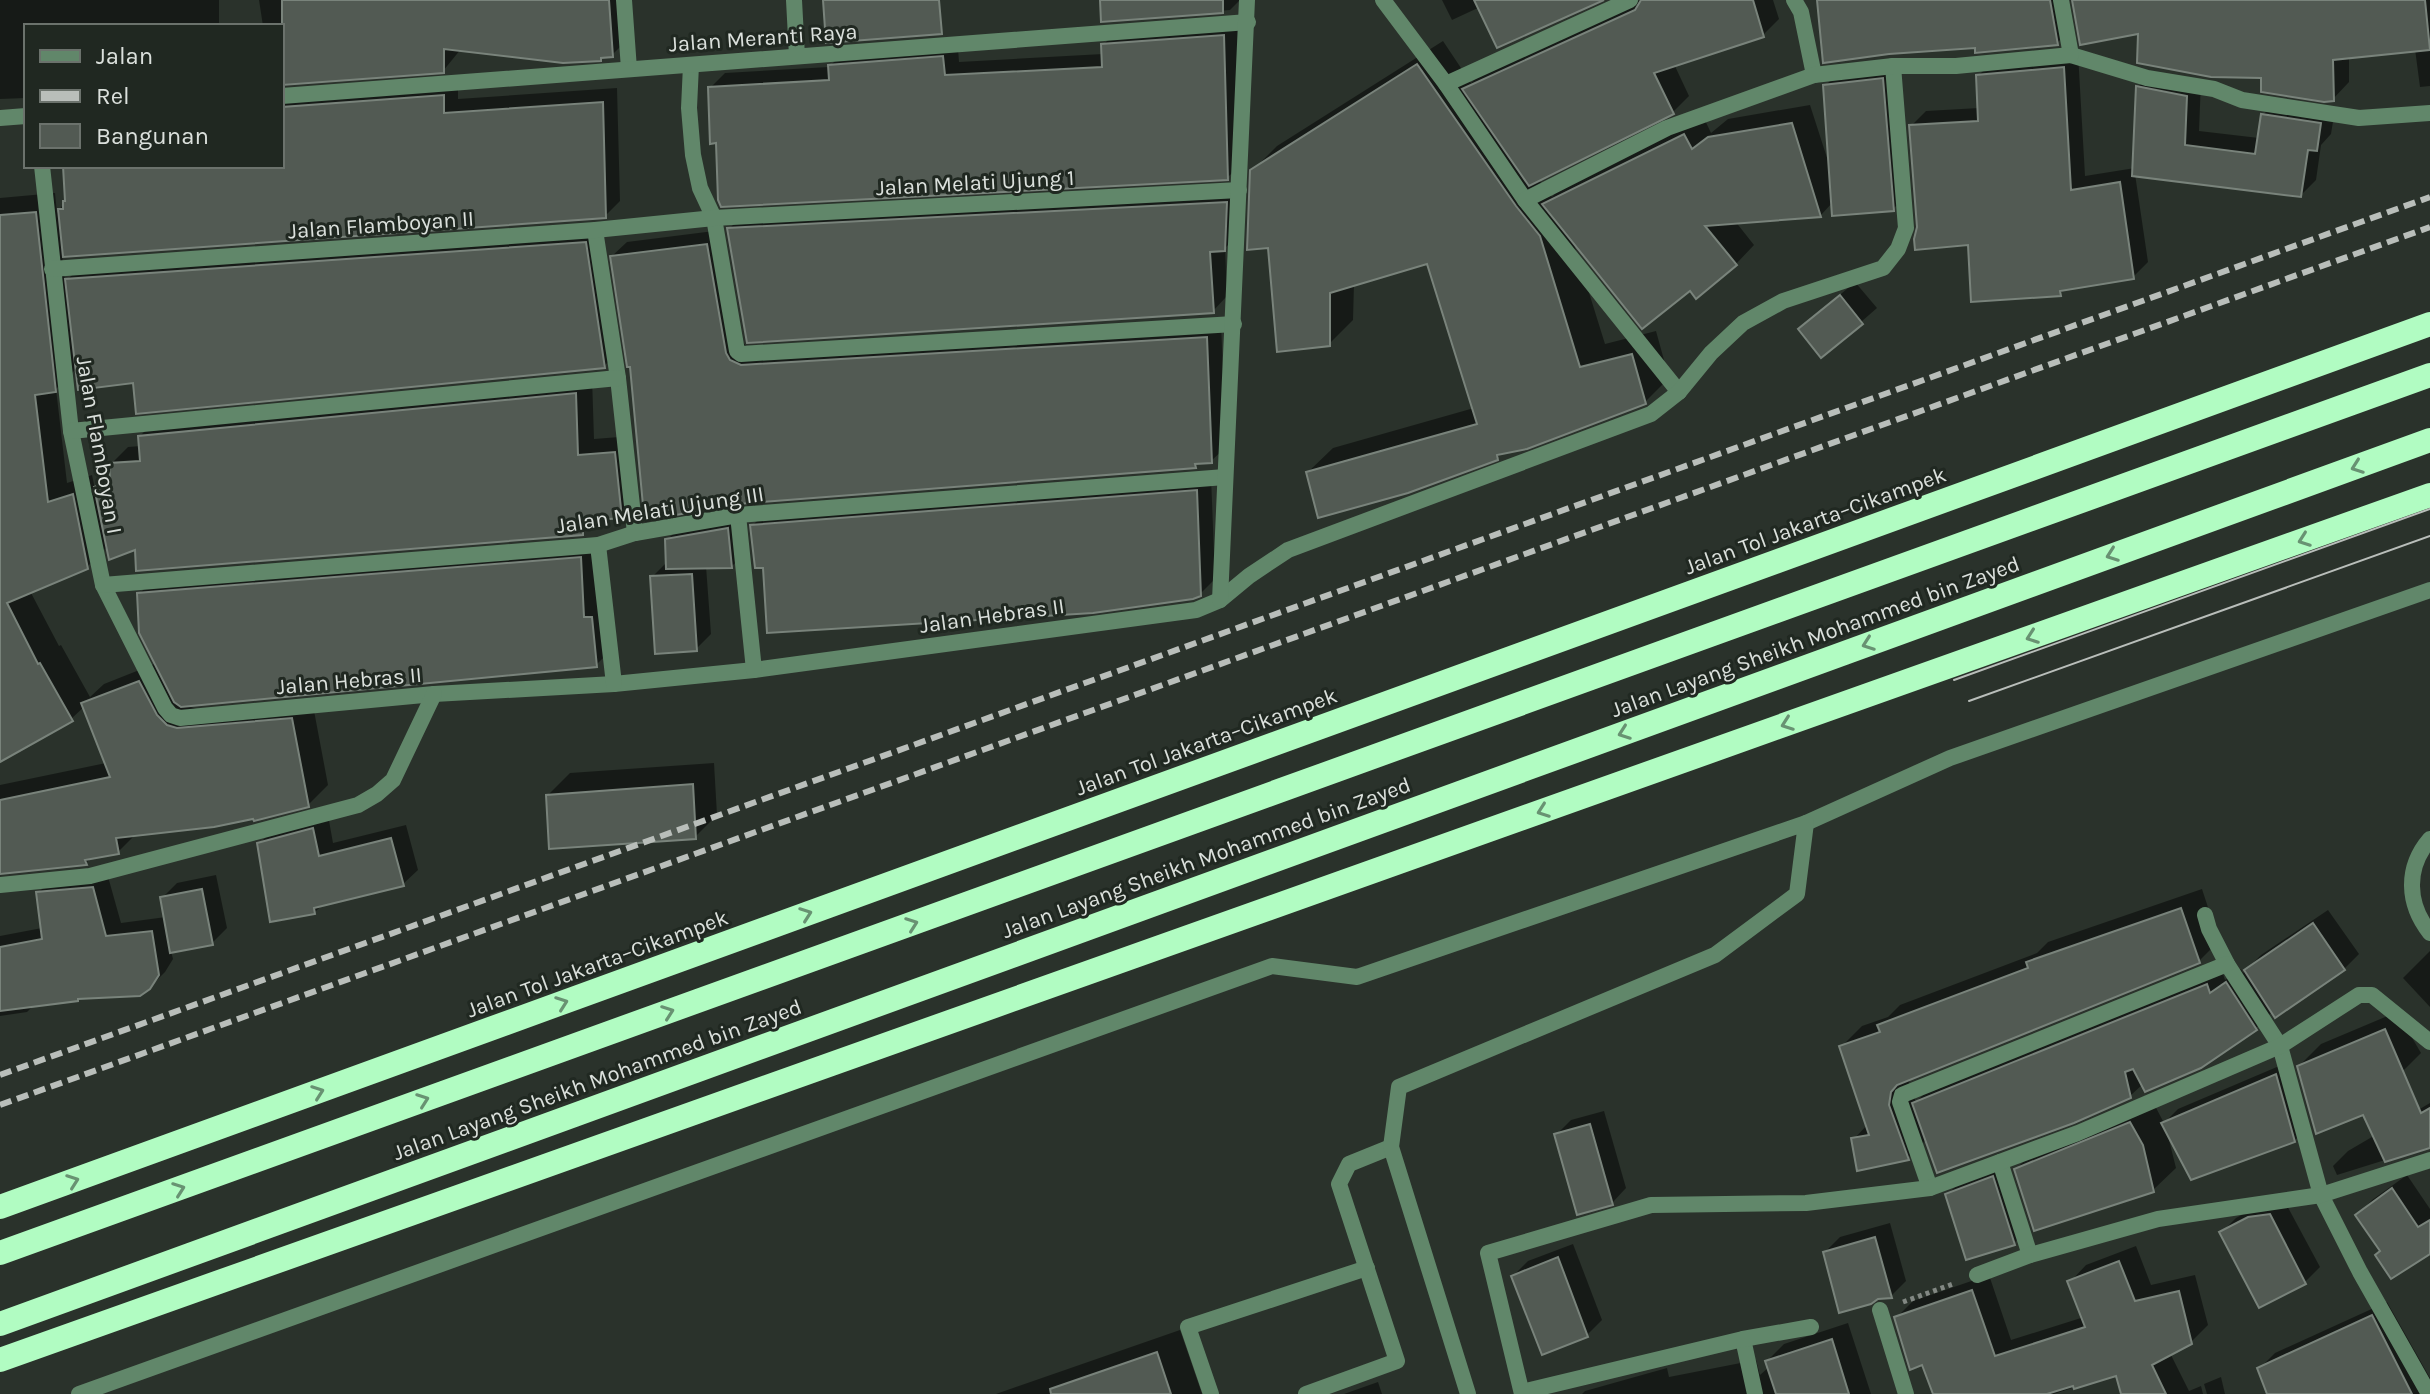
<svg xmlns="http://www.w3.org/2000/svg" width="2430" height="1394" viewBox="0 0 2430 1394" font-family="Karla,sans-serif">
	<style>
		.shadow { fill: #0007 }
		.building { fill: #525a53; stroke: #79837b; stroke-width: 2 }
		.lines { fill: none; stroke-linecap: round; stroke-linejoin: round }
		.path { stroke: #828883; stroke-width: 5; stroke-dasharray: 4 4; stroke-linecap: butt }
		.lane { stroke: #61876a; stroke-width: 16 }
		.street { stroke: #61876a; stroke-width: 16 }
		.highway { stroke: #b1fcc2; stroke-width: 24 }
		.tram { stroke: #b9beba; stroke-width: 2 }
		.rail { stroke: #b9beba; stroke-width: 6; stroke-dasharray: 12 6; stroke-linecap: butt }
		.oneway { stroke: #689272 }
		.labels { text-anchor: middle; stroke-width: 6; stroke-linejoin: round; paint-order: stroke }
		.street-label { font-size: 22px; fill: #dbe0dc; stroke: #202821 }
	</style>
	<rect width="100%" height="100%" fill="#2a322b"/>
	<g class="shadow">
		<polygon points="0,0 219,0 219,23 217,26 26,26 26,98 0,99"/>
		<polygon points="259,0 628,0 630,37 612,55 461,49 443,71 282,83 282,26 263,26"/>
		<polygon points="1102,0 1240,0 1230,10 1103,20"/>
		<polygon points="1442,0 1599,0 1480,7 1452,20"/>
		<polygon points="1641,0 1773,0 1779,19 1763,35 1674,64 1689,96 1673,112 1538,179 1552,197 1563,185 1703,116 1711,133 1728,119 1810,105 1829,164 1825,86 1840,71 1897,64 1908,194 1893,209 1833,202 1821,215 1735,221 1754,245 1736,264 1690,288 1572,238 1605,344 1656,331 1669,378 1645,402 1503,452 1497,458 1308,472 1333,448 1474,408 1428,262 1354,284 1353,320 1329,344 1270,246 1252,171 1277,146 1443,41 1471,83 1481,73"/>
		<polygon points="1819,0 2068,0 2073,27 2057,43 1977,46"/>
		<polygon points="2074,0 2430,0 2430,86 2420,87 2415,49 2349,56 2349,82 2333,99 2263,76 2140,31"/>
		<polygon points="1238,21 1242,163 1227,178 718,141 710,88 725,73 829,67 845,51 958,48 959,62 1103,54 1103,45 1118,30"/>
		<polygon points="2078,53 2085,176 2135,168 2138,87 2152,72 2201,81 2199,131 2259,138 2263,115 2277,100 2335,109 2331,134 2321,145 2316,180 2301,195 2135,174 2148,262 2133,277 2065,288 2060,294 1970,242 1919,227 1911,126 1926,111 1979,108 1978,76 1993,61"/>
		<polygon points="458,81 458,99 617,88 620,201 605,216 62,255 65,282 82,265 600,228 619,352 604,366 135,381 77,368 56,389 67,483 92,475 95,489 112,472 111,464 128,447 141,446 140,436 157,419 592,377 594,439 632,436 638,499 621,516 598,518 582,533 108,546 87,567 30,591 59,646 61,645 90,697 104,684 157,663 139,594 153,580 594,544 610,651 596,665 184,705 197,709 312,700 328,785 308,805 255,817 136,834 118,852 92,857 86,863 0,872 0,785 106,763 85,706 71,719 0,760 0,198 55,193 57,213 67,199 65,166 282,166 282,97"/>
		<polygon points="1241,188 1239,234 1225,248 1227,296 1213,311 729,229 744,214"/>
		<polygon points="722,230 740,338 745,345 756,351 1221,323 1226,447 1211,461 1199,462 1195,466 632,364 612,256 627,242"/>
		<polygon points="1855,282 1877,308 1822,356 1800,329"/>
		<polygon points="1211,476 1215,579 1200,594 765,566 752,526 767,511"/>
		<polygon points="742,514 746,552 732,566 706,566 711,634 696,649 652,577 667,562 667,540 682,525"/>
		<polygon points="714,763 717,815 695,837 548,795 570,773"/>
		<polygon points="328,815 333,843 406,825 418,870 403,884 323,904 314,913 259,844 274,829"/>
		<polygon points="107,873 121,923 166,917 162,898 177,883 216,875 227,928 212,943 171,951 173,959 165,972 149,988 34,1005 27,1012 0,1016 0,936 42,928 38,893 53,878"/>
		<polygon points="2202,889 2219,941 2199,961 1910,1079 1909,1083 1916,1102 1929,1089 2222,971 2225,980 2241,969 2243,973 2261,955 2328,910 2359,954 2344,969 2275,1015 2273,1011 2255,1029 2143,1084 2130,1096 1927,1139 1908,1158 1854,1139 1867,1125 1841,1047 1862,1026 1888,1017 1900,1005 2037,953 2048,942"/>
		<polygon points="2430,951 2430,1007 2403,978"/>
		<polygon points="2397,1012 2421,1053 2399,1075 2299,1066 2321,1044"/>
		<polygon points="2291,1061 2309,1126 2294,1141 2167,1132 2176,1168 2153,1190 2016,1169 2038,1147 2153,1102 2164,1123 2178,1109"/>
		<polygon points="2430,1103 2430,1146 2337,1175 2333,1166 2348,1151"/>
		<polygon points="1604,1111 1626,1188 1612,1203 1557,1134 1571,1120"/>
		<polygon points="2008,1163 2029,1228 2014,1243 1947,1195 1962,1180"/>
		<polygon points="2407,1175 2430,1209 2430,1252 2358,1215 2372,1200"/>
		<polygon points="2284,1200 2320,1267 2305,1282 2222,1232 2236,1218 2264,1203"/>
		<polygon points="1890,1223 1906,1281 1891,1296 1825,1252 1840,1237"/>
		<polygon points="1573,1244 1602,1320 1587,1335 1513,1276 1528,1261"/>
		<polygon points="2136,1246 2151,1285 2195,1275 2208,1325 2191,1342 2170,1353 2189,1391 2201,1386 2203,1394 2123,1394 2117,1373 2054,1394 1936,1394 1923,1363 1896,1318 1913,1301 1989,1275 2011,1340 2084,1317 2070,1282 2086,1265"/>
		<polygon points="2387,1302 2430,1378 2430,1394 2269,1394 2260,1368 2275,1353"/>
		<polygon points="1848,1323 1871,1394 1582,1394 1585,1391 1667,1368 1669,1377 1756,1360 1760,1375 1769,1367 1767,1361 1784,1344"/>
		<polygon points="1180,1330 1202,1394 996,1394"/>
		<polygon points="2221,1377 2225,1394 2207,1394 2204,1384"/>
		<polygon points="1378,1382 1382,1394 1344,1394"/>
	</g>
	<g class="building">
		<polygon points="282,0 609,0 613,57 601,58 601,61 563,63 444,49 444,73 282,85"/>
		<polygon points="823,0 939,0 942,34 826,43"/>
		<polygon points="1100,0 1223,0 1223,13 1101,22"/>
		<polygon points="1474,0 1604,0 1497,48"/>
		<polygon points="1641,0 1753,0 1764,37 1654,73 1674,114 1529,186 1462,89 1635,10"/>
		<polygon points="1817,0 2050,0 2058,45 1975,53 1975,48 1889,54 1823,63"/>
		<polygon points="2072,0 2425,0 2430,50 2333,60 2334,101 2324,102 2261,92 2261,78 2211,77 2137,63 2138,34 2080,45"/>
		<polygon points="1224,35 1228,180 721,207 718,200 716,143 710,144 708,87 829,80 828,65 943,56 945,75 1102,67 1101,44"/>
		<polygon points="1417,64 1516,206 1540,236 1580,367 1632,354 1646,404 1527,449 1497,455 1498,460 1408,493 1318,518 1306,472 1477,424 1427,264 1330,293 1330,346 1277,352 1268,248 1247,250 1250,170"/>
		<polygon points="2064,67 2071,190 2120,182 2134,279 2060,291 2061,296 1971,302 1968,245 1915,250 1914,239 1917,227 1909,125 1978,121 1976,75"/>
		<polygon points="1883,78 1894,211 1832,216 1823,85"/>
		<polygon points="2136,86 2187,96 2185,145 2255,154 2261,114 2321,123 2317,151 2308,150 2301,197 2132,176"/>
		<polygon points="444,95 444,113 603,102 606,218 63,257 58,209 63,209 63,201 65,201 63,166 282,166 282,107"/>
		<polygon points="1792,123 1821,217 1705,226 1737,265 1696,299 1690,291 1642,329 1542,204 1684,134 1692,149 1708,137"/>
		<polygon points="1227,202 1225,251 1210,252 1214,313 747,343 727,228"/>
		<polygon points="36,212 56,392 35,395 48,502 73,494 88,569 7,603 38,664 40,663 73,721 0,762 0,215"/>
		<polygon points="586,242 605,368 136,414 133,383 78,390 65,279"/>
		<polygon points="707,244 726,353 730,360 741,365 1207,337 1212,463 1195,464 1196,468 737,504 665,517 644,516 630,367 627,367 610,256"/>
		<polygon points="1840,295 1863,324 1821,358 1798,329"/>
		<polygon points="576,393 578,455 615,452 622,518 583,521 583,535 136,571 135,550 109,560 94,487 110,482 109,463 140,461 138,436"/>
		<polygon points="1197,490 1201,596 1193,599 1093,613 767,633 763,568 755,568 750,525"/>
		<polygon points="728,528 732,568 666,569 665,539"/>
		<polygon points="581,557 584,617 592,617 597,667 181,707 174,702 139,633 137,593"/>
		<polygon points="692,574 697,651 655,654 650,576"/>
		<polygon points="139,681 157,715 167,725 177,728 292,718 309,807 254,821 253,819 214,827 116,838 119,854 85,860 87,865 0,874 0,800 110,777 81,703"/>
		<polygon points="693,784 696,839 549,849 546,795"/>
		<polygon points="313,828 319,856 391,838 404,886 314,908 315,914 270,922 257,843"/>
		<polygon points="93,887 106,936 152,931 159,975 150,989 140,996 78,999 78,1001 0,1011 0,947 42,939 36,892"/>
		<polygon points="202,889 213,945 170,953 160,897"/>
		<polygon points="2181,908 2200,963 1897,1085 1891,1092 1889,1105 1909,1160 1857,1171 1851,1138 1869,1135 1839,1046 1880,1032 1877,1025 2028,968 2026,962"/>
		<polygon points="2313,923 2345,970 2275,1018 2244,970"/>
		<polygon points="2226,982 2257,1030 2201,1068 2145,1092 2133,1069 2125,1072 2131,1098 2074,1123 1937,1173 1912,1103 2207,984 2210,993"/>
		<polygon points="2385,1029 2421,1113 2430,1108 2430,1148 2385,1162 2363,1115 2316,1134 2297,1066"/>
		<polygon points="2276,1074 2295,1142 2191,1180 2161,1123"/>
		<polygon points="2130,1122 2143,1145 2154,1192 2034,1231 2014,1169"/>
		<polygon points="1590,1124 1613,1205 1577,1215 1554,1134"/>
		<polygon points="1993,1176 2015,1245 1966,1260 1945,1194"/>
		<polygon points="2392,1188 2418,1227 2430,1220 2430,1254 2391,1279 2375,1255 2380,1251 2355,1215"/>
		<polygon points="2270,1214 2306,1284 2259,1308 2219,1232 2248,1217"/>
		<polygon points="1875,1237 1892,1298 1878,1299 1871,1304 1839,1313 1823,1252"/>
		<polygon points="1558,1257 1588,1337 1542,1355 1511,1276"/>
		<polygon points="2119,1261 2135,1301 2179,1291 2192,1344 2152,1365 2166,1394 2121,1394 2116,1376 2074,1389 2073,1386 2047,1394 1933,1394 1922,1365 1910,1370 1894,1317 1972,1290 1995,1356 2085,1327 2067,1281"/>
		<polygon points="2372,1315 2412,1394 2267,1394 2257,1368"/>
		<polygon points="1832,1339 1849,1394 1776,1394 1765,1361"/>
		<polygon points="1157,1352 1171,1394 1051,1394 1050,1389"/>
	</g>
	<g class="lines">
		<polyline class="path" points="1903,1302 1953,1284"/>
		<g class="lane">
			<polyline points="1211,1394 1188,1327 1367,1268"/>
			<polyline points="1306,1394 1397,1361 1339,1184 1349,1164 1391,1147"/>
		</g>
		<g class="street">
			<polyline points="624,0 629,69"/>
			<polyline points="794,0 797,56"/>
			<polyline points="1383,0 1446,84 1525,200 1679,392"/>
			<polyline points="1794,0 1801,12 1814,75"/>
			<polyline points="2061,0 2071,55 2147,78 2214,89 2242,100 2359,118 2430,113"/>
			<polyline points="691,65 689,108 693,155 700,188 714,218 737,351 741,354 1234,324"/>
			<polyline points="1446,84 1630,0"/>
			<polyline points="282,96 1248,22"/>
			<polyline points="0,118 26,116"/>
			<polyline points="42,166 71,431 103,585 165,708 171,715 180,718 434,694 614,684 754,670 1196,610 1220,600 1249,576 1288,550 1651,414 1679,392 1711,353 1743,323 1783,301 1883,268 1898,249 1906,228 1893,66"/>
			<polyline points="1525,200 1667,128 1814,75 1893,66 1956,66 2071,55"/>
			<polyline points="595,230 618,378 635,533"/>
			<polyline points="52,269 595,230 714,218 1239,190"/>
			<polyline points="71,431 618,378"/>
			<polyline points="738,515 754,670"/>
			<polyline points="598,545 614,684"/>
			<polyline points="103,585 598,545 635,533 738,515 1225,477"/>
			<polyline points="1220,600 1247,0"/>
			<polyline points="1806,823 1950,758 2430,590"/>
			<path d="M2430 839C2405 868 2407 904 2430 933"/>
			<polyline points="0,885 90,876 358,805 377,794 393,780 434,694"/>
			<polyline points="2205,915 2209,929 2227,964 2280,1046 2321,1195 2360,1272 2429,1394"/>
			<polyline points="2000,1162 2030,1255"/>
			<polyline points="1930,1188 1900,1102 1902,1095 2227,964"/>
			<polyline points="1977,1275 2030,1255 2158,1219 2321,1195 2430,1160"/>
			<polyline points="1880,1310 1906,1394"/>
			<polyline points="1743,1339 1755,1394"/>
			<polyline points="1522,1392 1743,1339 1811,1327"/>
			<polyline points="79,1394 1272,966 1357,977 1806,823 1797,894 1715,955 1399,1087 1391,1147 1468,1394"/>
			<polyline points="1522,1394 1488,1253 1651,1205 1806,1203 1930,1188 2078,1133 2280,1046 2359,995 2372,995 2430,1042"/>
		</g>
		<g class="highway">
			<polyline points="0,1207 2430,324"/>
			<polyline points="0,1253 2430,375"/>
			<polyline points="0,1324 2430,440"/>
			<polyline points="0,1360 2430,495"/>
		</g>
		<g class="tram">
			<polyline points="1954,680 2430,509"/>
			<polyline points="1969,701 2430,536"/>
		</g>
		<g class="rail">
			<polyline points="0,1075 2430,197"/>
			<polyline points="0,1105 2430,227"/>
		</g>
	</g>
	<defs><path id="oneway-chevron" d="M-2-3.5L2.5 0L-2 3.5" fill="none" stroke-width="1.6" stroke-linecap="round" stroke-linejoin="round" transform="scale(2)"/></defs>
	<g class="oneway">
		<use href="#oneway-chevron" transform="translate(2357 467) rotate(160)"/>
		<use href="#oneway-chevron" transform="translate(2304 540) rotate(160)"/>
		<use href="#oneway-chevron" transform="translate(2112 555) rotate(160)"/>
		<use href="#oneway-chevron" transform="translate(2032 637) rotate(160)"/>
		<use href="#oneway-chevron" transform="translate(1868 644) rotate(160)"/>
		<use href="#oneway-chevron" transform="translate(1787 724) rotate(160)"/>
		<use href="#oneway-chevron" transform="translate(1624 733) rotate(160)"/>
		<use href="#oneway-chevron" transform="translate(1543 811) rotate(160)"/>
		<use href="#oneway-chevron" transform="translate(806 914) rotate(-20)"/>
		<use href="#oneway-chevron" transform="translate(912 924) rotate(-20)"/>
		<use href="#oneway-chevron" transform="translate(562 1003) rotate(-20)"/>
		<use href="#oneway-chevron" transform="translate(668 1012) rotate(-20)"/>
		<use href="#oneway-chevron" transform="translate(318 1092) rotate(-20)"/>
		<use href="#oneway-chevron" transform="translate(423 1100) rotate(-20)"/>
		<use href="#oneway-chevron" transform="translate(73 1181) rotate(-20)"/>
		<use href="#oneway-chevron" transform="translate(179 1189) rotate(-20)"/>
	</g>
	<g class="labels">
		<g class="street-label">
			<text transform="translate(763 37) rotate(-4)" y="8">Jalan Meranti Raya</text>
			<text transform="translate(975 182) rotate(-3)" y="8">Jalan Melati Ujung 1</text>
			<text transform="translate(381 224) rotate(-4)" y="8">Jalan Flamboyan II</text>
			<text transform="translate(100 445) rotate(80)" y="8">Jalan Flamboyan I</text>
			<text transform="translate(660 509) rotate(-9)" y="8">Jalan Melati Ujung III</text>
			<text transform="translate(1815 520) rotate(-20)" y="8">Jalan Tol Jakarta–Cikampek</text>
			<text transform="translate(992 615) rotate(-8)" y="8">Jalan Hebras II</text>
			<text transform="translate(1815 636) rotate(-20)" y="8">Jalan Layang Sheikh Mohammed bin Zayed</text>
			<text transform="translate(349 680) rotate(-5)" y="8">Jalan Hebras II</text>
			<text transform="translate(1206 741) rotate(-20)" y="8">Jalan Tol Jakarta–Cikampek</text>
			<text transform="translate(1206 857) rotate(-20)" y="8">Jalan Layang Sheikh Mohammed bin Zayed</text>
			<text transform="translate(597 963) rotate(-20)" y="8">Jalan Tol Jakarta–Cikampek</text>
			<text transform="translate(597 1079) rotate(-20)" y="8">Jalan Layang Sheikh Mohammed bin Zayed</text>
		</g>
	</g>
	<rect x="24" y="24" width="260" height="144" fill="#202821" stroke="#6b726c" stroke-width="2"/>
	<rect x="40" y="50" width="40" height="12" fill="#61876a" stroke="#6b726c" stroke-width="2"/>
	<text x="96" y="64" font-size="24" fill="#dbe0dc">Jalan</text>
	<rect x="40" y="90" width="40" height="12" fill="#b9beba" stroke="#6b726c" stroke-width="2"/>
	<text x="96" y="104" font-size="24" fill="#dbe0dc">Rel</text>
	<rect x="40" y="124" width="40" height="24" fill="#525a53" stroke="#6b726c" stroke-width="2"/>
	<text x="96" y="144" font-size="24" fill="#dbe0dc">Bangunan</text>
</svg>
